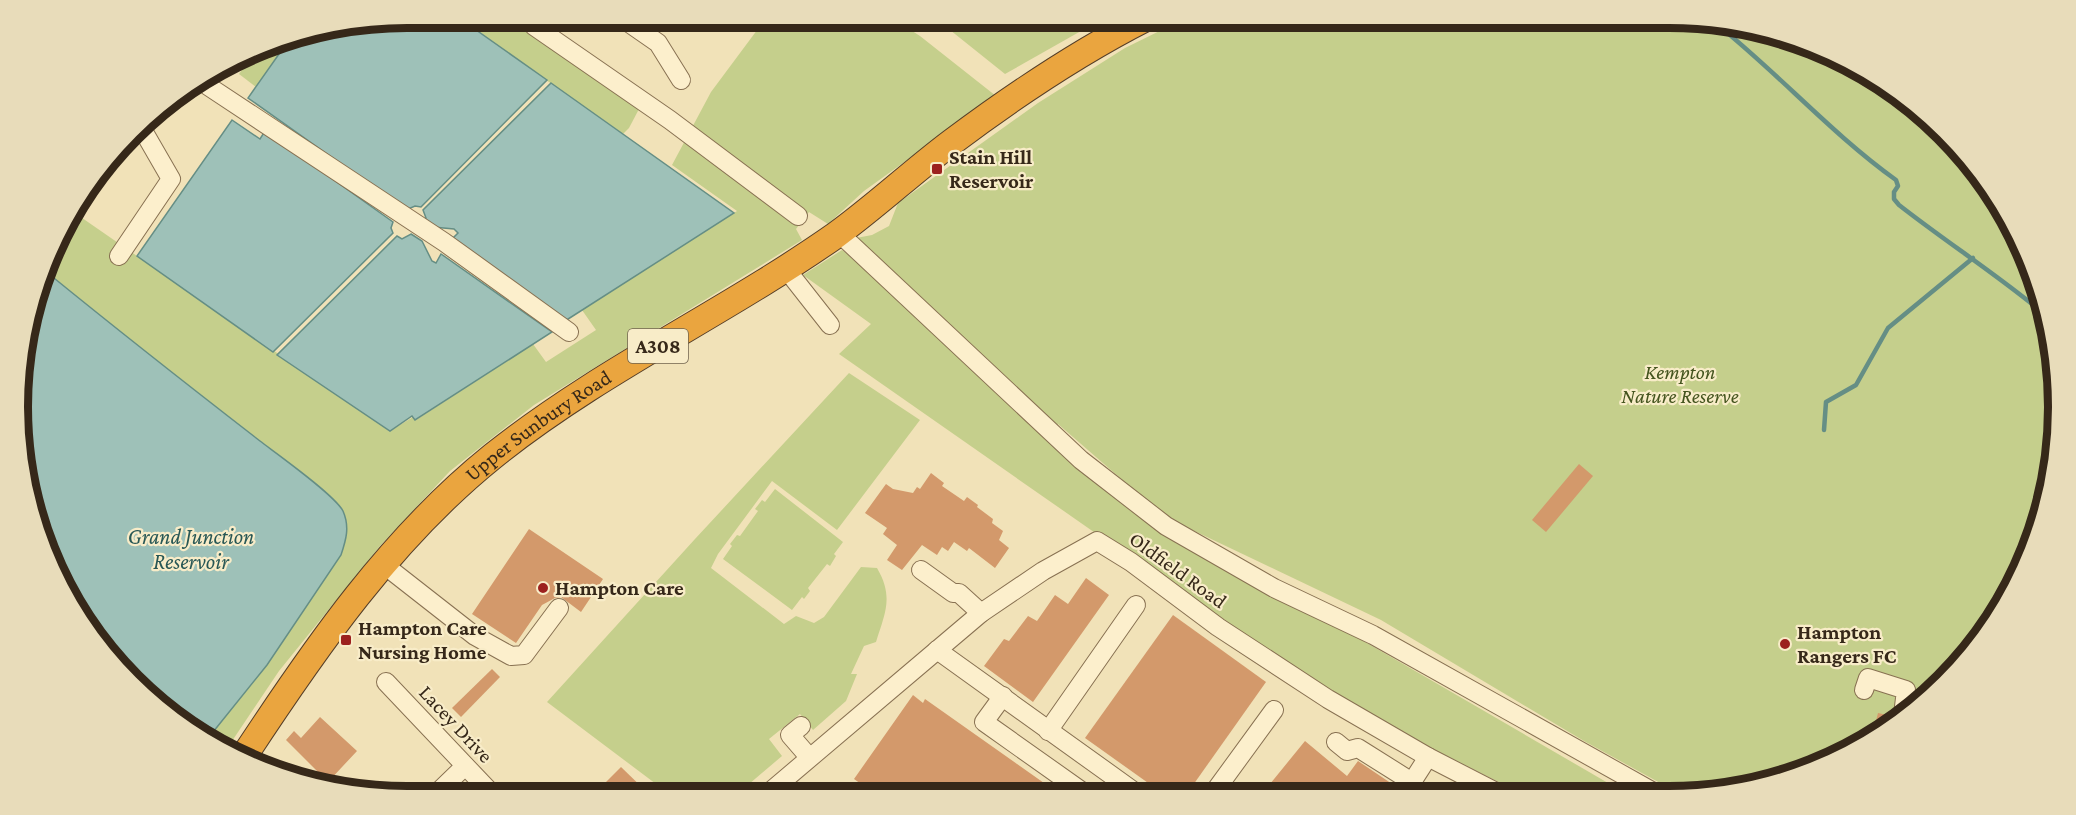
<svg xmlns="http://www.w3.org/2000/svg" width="2076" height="815" viewBox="0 0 2076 815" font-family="'Crimson Pro',serif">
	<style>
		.green { fill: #c5cf8c }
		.water { fill: #9ec1b8; stroke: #658e85; stroke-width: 1.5 }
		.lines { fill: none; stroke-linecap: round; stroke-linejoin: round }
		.stream { stroke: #658e85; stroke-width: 4.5 }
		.building { fill: #d3996b }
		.minor-casing { stroke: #887152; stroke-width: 20 }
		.highway-casing { stroke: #553e28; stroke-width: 28 }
		.minor { stroke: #fcefcc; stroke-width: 18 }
		.highway { stroke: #eaa53f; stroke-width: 26 }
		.poi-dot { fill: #9c211e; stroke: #f8ecc8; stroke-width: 2 }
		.labels { text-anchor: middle; stroke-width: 4.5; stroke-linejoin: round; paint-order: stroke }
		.shield { fill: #f8ecc8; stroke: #70634e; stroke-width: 1.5 }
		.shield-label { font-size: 20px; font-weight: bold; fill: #362819 }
		.poi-label { font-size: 21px; font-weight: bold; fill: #362819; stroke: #f8ecc8; text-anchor: start }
		.park-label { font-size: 21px; font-style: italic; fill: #44541e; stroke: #f8ecc8 }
		.street-label { font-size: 21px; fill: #362819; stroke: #f8ecc8 }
		.water-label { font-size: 22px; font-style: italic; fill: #275755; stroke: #f8ecc8 }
		.rim { fill: none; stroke: #362819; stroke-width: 8 }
	</style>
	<rect width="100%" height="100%" fill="#f1e2b8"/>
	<g class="green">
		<polygon points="458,18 508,18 639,109 629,128 623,134"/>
		<polygon points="766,18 892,18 920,36 996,96 864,191 828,224 809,212 796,229 802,240 534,405 450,471 380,546 279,671 228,747 209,737 267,665 341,555 347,523 342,510 337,503 295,468 167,369 49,274 70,213 72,211 390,431 413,417 416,420 533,344 546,362 596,330 582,310 737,211 672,165 711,92"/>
		<polygon points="935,18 1104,18 1005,74"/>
		<polygon points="1186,18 1668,18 1793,39 1925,114 2018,235 2057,382 2037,532 1992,624 1925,701 1818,767 1720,794 1680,794 1584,741 1381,620 1165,517 1058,424 1057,446 1167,537 1348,632 1627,794 1523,794 1390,728 1219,622 1101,537 839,354 871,324 803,275 842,250 949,324 851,239 872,235 889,226 898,203 1038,103 1125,48"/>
		<polygon points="291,37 256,87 239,74 251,57 282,39"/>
		<path d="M849 373 920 420 837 530 772 481 718 554 711 568 784 624 796 616 814 623 824 617 861 567 877 568C894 597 885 613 876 642L864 646 851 674H857L846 701 813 730 800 714 769 739 782 756 735 796H672L547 702 695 539Z"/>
		<polygon points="775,489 843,542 834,554 836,556 830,566 827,564 808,588 810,591 804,599 802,597 792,610 723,559 732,546 730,544 737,535 740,536 758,511 755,509 762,500 765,502"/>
	</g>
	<g class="water">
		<polygon points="408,18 459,18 547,80 421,207 415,206 406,210 248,98 291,37"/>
		<polygon points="551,83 734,213 565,321 451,240 458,233 454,229 433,227 425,221 426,218 423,210"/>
		<polygon points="232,120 260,139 265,131 393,222 391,228 393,233 273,352 137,256"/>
		<polygon points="411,234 422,241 432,261 436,263 441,254 552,332 415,420 412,416 390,431 277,355 397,236 402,239"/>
		<path d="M49 274C119 331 189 386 260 441 277 454 335 495 343 511 350 527 346 540 341 555L267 665 209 737 170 716 83 624 26 484 21 356Z"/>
	</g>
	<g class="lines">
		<g class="stream">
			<path d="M1719 26C1780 75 1832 134 1896 180L1898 186 1894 192V199L1899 205C1945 241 1993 272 2037 308"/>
			<polyline points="1824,430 1826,402 1856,385 1888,328 1973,258"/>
		</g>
	</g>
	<g class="building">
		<polygon points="1579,464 1593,476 1546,532 1532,520"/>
		<polygon points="931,473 944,483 942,486 964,501 967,497 978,505 977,507 993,519 992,523 1003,531 999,540 1009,548 995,568 969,548 967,551 954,542 948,551 942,547 937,555 922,545 902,570 887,560 897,545 883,534 887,528 865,513 886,484 893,489 913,493 917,487 920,489"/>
		<polygon points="529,529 603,579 581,612 561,597 555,598 542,605 516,643 472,614"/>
		<polygon points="1086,578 1109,595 1033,702 984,666 1004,639 1009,641 1028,616 1037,621 1055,595 1068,604"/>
		<polygon points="1173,615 1266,682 1186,795 1165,795 1085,738"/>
		<polygon points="492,669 500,677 461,717 452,708"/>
		<polygon points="913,695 923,703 925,699 1061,795 878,796 854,779"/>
		<polygon points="1878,713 1892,716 1893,720 1873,733"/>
		<polygon points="320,717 357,751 328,782 286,740 294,731 301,738"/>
		<polygon points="1305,741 1347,776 1358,761 1407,794 1261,795"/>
		<polygon points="621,767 651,796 591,797"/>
	</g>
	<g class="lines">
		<g class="minor-casing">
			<g id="minor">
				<polyline points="528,18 534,26 670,120 798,216"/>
				<polyline points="622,18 658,43 681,80"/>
				<polyline points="208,86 444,242 569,332"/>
				<polyline points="839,233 1081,460 1166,526 1274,588 1373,635 1657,794"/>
				<polyline points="119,256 171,179 141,127"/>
				<polyline points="786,269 830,325"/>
				<polyline points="383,564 475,636 511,656 524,655 559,608"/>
				<polyline points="921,570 953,593 959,593 981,613"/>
				<polyline points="937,650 1139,795"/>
				<polyline points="386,682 495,797"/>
				<polyline points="1864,690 1868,678 1906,690 1903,715"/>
				<polyline points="1003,696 984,722 1087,795"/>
				<polyline points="801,726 790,735 809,757"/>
				<polyline points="1048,731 1136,605"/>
				<polyline points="1336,742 1347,751 1358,748 1412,782 1428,757"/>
				<polyline points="1212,795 1274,710"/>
				<polyline points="765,796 981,613 1043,571 1097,541 1131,562 1218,627 1328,699 1428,757 1500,794"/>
				<polyline points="433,797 465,766"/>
			</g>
		</g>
		<g class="highway-casing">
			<g id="highway">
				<path id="s1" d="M244 756C315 648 391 538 493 456 599 371 725 313 836 235 876 206 912 172 952 142 1012 97 1079 52 1146 18"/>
			</g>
		</g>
		<use href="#minor" class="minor"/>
		<use href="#highway" class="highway"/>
	</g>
	<g class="poi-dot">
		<rect x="931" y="163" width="12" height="12" rx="3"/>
		<circle cx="543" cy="588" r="6"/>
		<rect x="340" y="634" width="12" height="12" rx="3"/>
		<circle cx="1785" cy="644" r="6"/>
	</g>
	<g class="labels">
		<rect class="shield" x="628" y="329" width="60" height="34" rx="4.5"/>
		<g class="shield-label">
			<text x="658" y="353">A308</text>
		</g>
		<g class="poi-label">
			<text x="949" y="164">Stain Hill<tspan x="949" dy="24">Reservoir</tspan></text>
			<text x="555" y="595">Hampton Care</text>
			<text x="358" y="635">Hampton Care<tspan x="358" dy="24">Nursing Home</tspan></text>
			<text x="1797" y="639">Hampton<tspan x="1797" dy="24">Rangers FC</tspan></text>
		</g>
		<g class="park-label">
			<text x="1680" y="379">Kempton<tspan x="1680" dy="24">Nature Reserve</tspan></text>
		</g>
		<g class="street-label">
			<text dy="7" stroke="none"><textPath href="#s1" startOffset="446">Upper Sunbury Road</textPath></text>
			<text transform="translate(1178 570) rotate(36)" y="7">Oldfield Road</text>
			<text transform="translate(456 724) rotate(47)" y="7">Lacey Drive</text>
		</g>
		<g class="water-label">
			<text x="191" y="544">Grand Junction<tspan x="191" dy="25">Reservoir</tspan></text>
		</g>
	</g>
	<path d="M0 0H2076V815H0ZM407 28H1669A379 379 0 0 1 2048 407V407A379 379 0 0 1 1669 786H407A379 379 0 0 1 28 407V407A379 379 0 0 1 407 28Z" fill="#e8dcba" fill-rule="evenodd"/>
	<path class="rim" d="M407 28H1669A379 379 0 0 1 2048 407V407A379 379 0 0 1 1669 786H407A379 379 0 0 1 28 407V407A379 379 0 0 1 407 28Z"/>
</svg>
